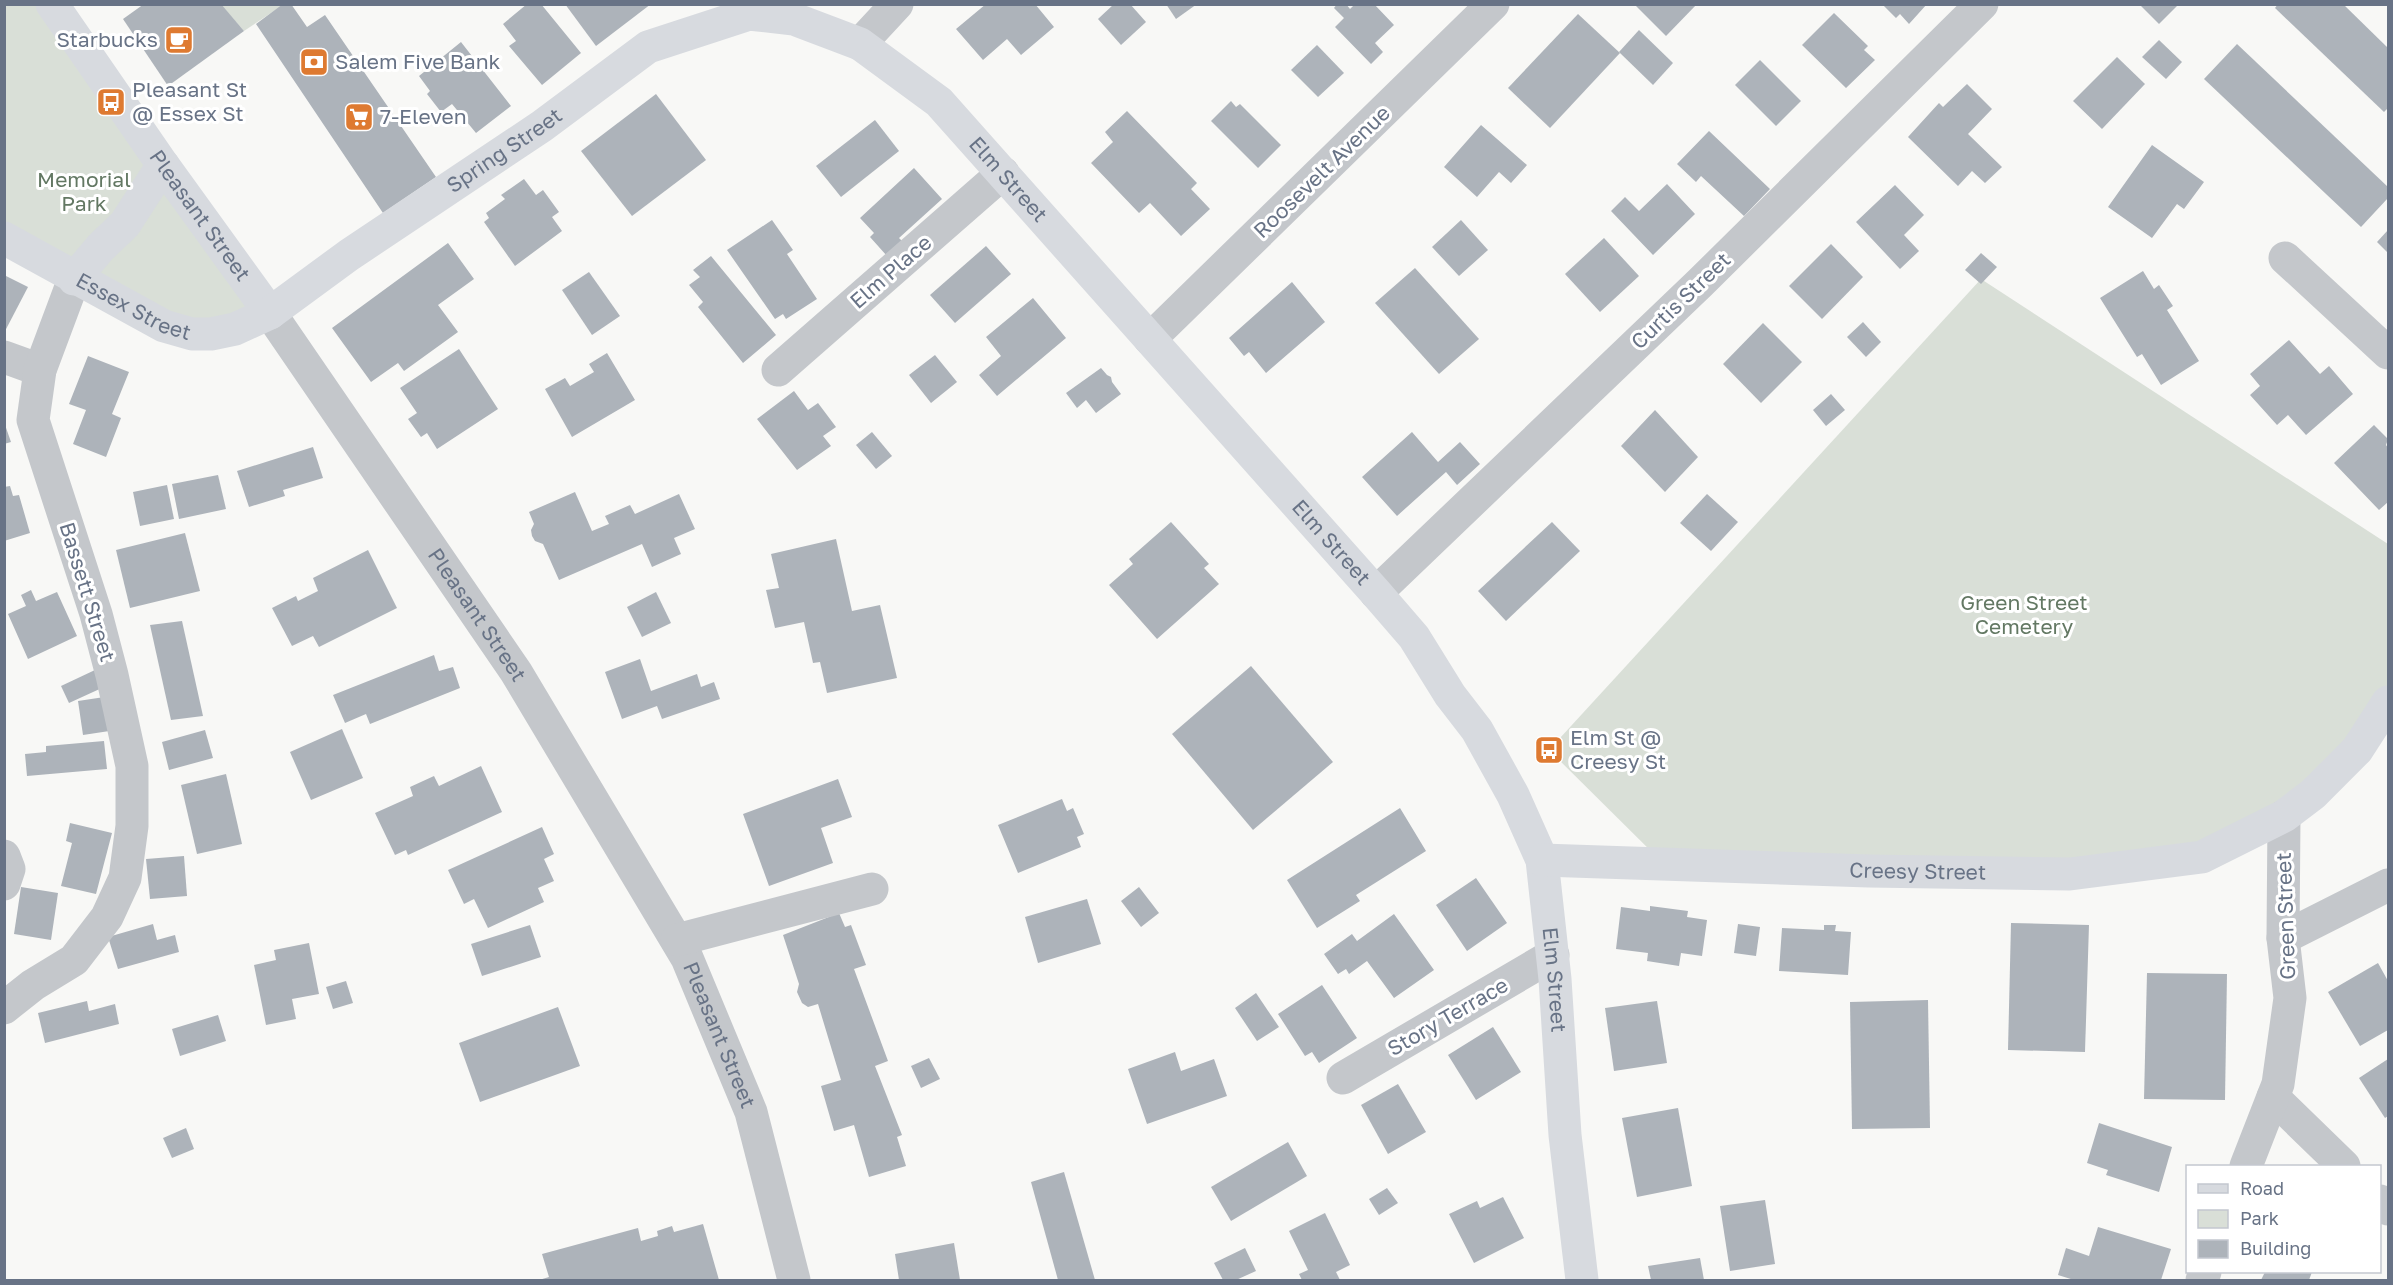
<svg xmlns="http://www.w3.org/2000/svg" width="2393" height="1285" viewBox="0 0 2393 1285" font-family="'Golos Text',sans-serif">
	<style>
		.green { fill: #d9dfd7 }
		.building { fill: #adb3ba }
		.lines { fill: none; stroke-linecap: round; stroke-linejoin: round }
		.minor { stroke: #c4c7cb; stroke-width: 33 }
		.major { stroke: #d7dadf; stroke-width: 33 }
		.labels { text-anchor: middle; stroke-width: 6; stroke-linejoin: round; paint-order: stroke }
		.poi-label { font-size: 21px; fill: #687386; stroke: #fff; text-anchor: start }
		.street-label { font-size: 21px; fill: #687386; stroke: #fff }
		.park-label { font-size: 21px; fill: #637863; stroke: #fff }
	</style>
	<rect width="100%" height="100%" fill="#f8f8f6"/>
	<g class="green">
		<polygon points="5,5 52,5 270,313 211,334 5,238"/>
		<polygon points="221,5 283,5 244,31"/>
		<polygon points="1981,279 2388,544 2388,693 2326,782 2202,857 1664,864 1549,750"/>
	</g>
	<g class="building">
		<polygon points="144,4 221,4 244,31 168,86 123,19"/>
		<polygon points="283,4 291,4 307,27 325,15 436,177 383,213 256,24"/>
		<polygon points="527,4 541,4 581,53 542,85 509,46 516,41 503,24"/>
		<polygon points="565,4 651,4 596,46"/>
		<polygon points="986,4 1035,4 1054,27 1021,55 1007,39 983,60 956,29"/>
		<polygon points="1114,4 1130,4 1146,22 1121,45 1098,19"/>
		<polygon points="1166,4 1197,4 1176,19"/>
		<polygon points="1337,4 1346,4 1350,9 1355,4 1374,4 1394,25 1375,43 1383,52 1371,64 1335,27 1344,18 1334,8"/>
		<polygon points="1634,4 1697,4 1666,36"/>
		<polygon points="1882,4 1927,4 1909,24 1900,14 1896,18"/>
		<polygon points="2139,4 2179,4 2159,24"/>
		<polygon points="2278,4 2343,4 2388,48 2388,108 2384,112 2275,8"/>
		<polygon points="1834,13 1868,46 1864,50 1875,60 1846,88 1802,45"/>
		<polygon points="1578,14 1620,53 1550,128 1508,88"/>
		<polygon points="1639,30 1673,63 1653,85 1619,52"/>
		<polygon points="2159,40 2182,62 2166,79 2142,57"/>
		<polygon points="461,42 511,106 476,133 452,104 441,112 427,94 430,91 419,76"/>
		<polygon points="2237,44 2388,187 2388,198 2361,227 2204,79"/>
		<polygon points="1317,45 1344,73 1318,97 1291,70"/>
		<polygon points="2117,57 2145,84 2102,129 2073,101"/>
		<polygon points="1760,60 1801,101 1776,126 1735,85"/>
		<polygon points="1967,84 1992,109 1968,134 2002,167 1985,183 1972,171 1958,186 1908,137 1939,103 1943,107"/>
		<polygon points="656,94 706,160 632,216 581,151"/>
		<polygon points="1231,101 1236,107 1240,104 1281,145 1258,168 1211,121"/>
		<polygon points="1127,111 1197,183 1191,189 1210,209 1181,236 1150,203 1139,213 1091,163 1113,142 1105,132"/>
		<polygon points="875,120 899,151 841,197 816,166"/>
		<polygon points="1481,125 1527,165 1511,183 1499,172 1477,197 1444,167"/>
		<polygon points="1709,131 1770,189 1744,216 1701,176 1696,182 1677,164"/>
		<polygon points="2152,145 2204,182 2184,209 2177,204 2152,238 2108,207"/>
		<polygon points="914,168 942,199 899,238 903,242 887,256 870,237 874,233 860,218"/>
		<polygon points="524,179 536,195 543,190 559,212 552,217 562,231 515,266 484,222 489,218 486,213 505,199 501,195"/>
		<polygon points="1667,184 1695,214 1653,255 1611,211 1625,197 1639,211"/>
		<polygon points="1895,185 1924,215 1904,235 1919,251 1900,269 1856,222"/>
		<polygon points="772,220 793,250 787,254 817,299 786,319 783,314 775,319 727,250"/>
		<polygon points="1461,220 1488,250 1459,276 1432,247"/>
		<polygon points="2388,230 2388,253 2377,242"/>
		<polygon points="1604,238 1639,276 1600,312 1565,274"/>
		<polygon points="448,243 474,279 438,305 458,332 404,371 398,363 371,382 332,328"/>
		<polygon points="1831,244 1863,277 1822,319 1789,286"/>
		<polygon points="986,246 1011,274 955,323 930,295"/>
		<polygon points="1981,253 1997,267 1981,284 1965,270"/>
		<polygon points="711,256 776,335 743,363 698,307 703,302 689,285 700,277 693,270"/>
		<polygon points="1415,268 1479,339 1439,374 1375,303"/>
		<polygon points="2143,271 2154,289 2159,285 2173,306 2167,310 2199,361 2161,385 2142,354 2137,357 2100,298"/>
		<polygon points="589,272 620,316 592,335 562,290"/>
		<polygon points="4,275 28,287 4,333"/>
		<polygon points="1292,282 1325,322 1266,373 1249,352 1244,356 1229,338"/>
		<polygon points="1033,298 1066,338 997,396 979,375 1001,356 986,337"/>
		<polygon points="1863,322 1881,342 1866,357 1847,337"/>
		<polygon points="1763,323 1802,362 1761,403 1723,364"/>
		<polygon points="2289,340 2320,374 2329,366 2353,394 2306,435 2288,415 2277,425 2250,395 2260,386 2250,374"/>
		<polygon points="459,349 498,409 437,449 427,433 421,437 408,419 417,413 400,388"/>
		<polygon points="607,353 635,400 572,437 545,389 565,378 570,386 594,372 589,364"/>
		<polygon points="935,355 957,382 931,403 909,375"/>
		<polygon points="88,356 129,372 112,414 121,418 106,457 73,444 86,410 69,404"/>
		<polygon points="1101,368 1107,375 1111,377 1112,382 1121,394 1096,413 1086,400 1077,408 1066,393"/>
		<polygon points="794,391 808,410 818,403 836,427 823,436 831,446 797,470 757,419"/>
		<polygon points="1831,394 1845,410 1826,426 1813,410"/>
		<polygon points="1655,410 1698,457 1665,492 1621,446"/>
		<polygon points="4,422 11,442 4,444"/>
		<polygon points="2374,425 2388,439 2386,445 2388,448 2388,502 2379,510 2334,463"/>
		<polygon points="872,432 892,456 876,469 856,445"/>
		<polygon points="1412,432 1438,462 1460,442 1480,464 1457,485 1446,472 1397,516 1362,477"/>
		<polygon points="313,447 323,478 283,490 285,496 249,507 237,471"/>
		<polygon points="218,475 226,509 179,519 172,484"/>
		<polygon points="167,485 174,519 140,526 133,492"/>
		<polygon points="10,486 13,496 19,495 30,533 4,541 4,487"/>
		<polygon points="575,492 592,531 609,524 605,516 630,505 635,514 679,494 695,529 674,538 681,554 652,567 642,544 559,580 543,544 535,541 532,536 531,530 534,524 529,512"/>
		<polygon points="1707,494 1738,522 1711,551 1680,523"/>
		<polygon points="1171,522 1209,564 1204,568 1219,584 1157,639 1109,585 1133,564 1129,559"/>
		<polygon points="1552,522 1580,551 1506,621 1478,591"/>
		<polygon points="185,533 200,591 130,608 116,550"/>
		<polygon points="836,539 852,611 880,605 897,678 827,693 820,662 813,663 804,622 775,628 766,590 779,588 771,554"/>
		<polygon points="368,550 397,608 319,647 313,636 292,646 272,608 296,596 298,601 318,591 313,578"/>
		<polygon points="31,590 36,601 57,592 77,636 28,659 8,614 26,606 21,595"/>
		<polygon points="656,592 671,623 642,637 627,607"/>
		<polygon points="182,621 203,716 171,720 150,625"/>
		<polygon points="434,655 439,671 453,667 460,688 370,724 366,714 345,723 333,695"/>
		<polygon points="640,659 651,691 697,674 701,687 714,682 720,699 662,719 657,706 622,719 605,672"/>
		<polygon points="1251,666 1333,762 1253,830 1172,734"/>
		<polygon points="95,670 104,687 69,703 61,686"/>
		<polygon points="111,696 116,730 83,735 78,701"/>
		<polygon points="342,729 363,778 311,800 290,752"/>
		<polygon points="205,730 213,758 169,770 162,742"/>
		<polygon points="104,741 107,769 27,776 25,754 46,752 46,746"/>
		<polygon points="481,766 502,812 408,855 406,850 395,855 375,813 413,796 410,787 434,776 439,786"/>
		<polygon points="226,774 242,844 197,854 181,785"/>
		<polygon points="838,779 852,817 821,828 833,863 769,886 743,814"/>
		<polygon points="1062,799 1067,811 1073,808 1084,834 1077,837 1081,847 1018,873 998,825"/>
		<polygon points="1400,808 1426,851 1356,895 1360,901 1317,928 1287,880"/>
		<polygon points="70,823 112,833 96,894 61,886 72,843 66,841"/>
		<polygon points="542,827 554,854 544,859 554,881 538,888 544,902 488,928 474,899 464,904 448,870"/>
		<polygon points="184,856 187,896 150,899 146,859"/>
		<polygon points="1476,878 1507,923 1467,951 1436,905"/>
		<polygon points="21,887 58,893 51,940 14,934"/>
		<polygon points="1139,887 1159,913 1141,927 1121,901"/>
		<polygon points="1087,899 1101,944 1038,963 1025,917"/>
		<polygon points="1650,906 1688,911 1687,917 1707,920 1702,956 1681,953 1679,966 1647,961 1648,953 1616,949 1621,907 1650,911"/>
		<polygon points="839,913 845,927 851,925 866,965 854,969 888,1061 875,1066 902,1135 897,1137 906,1166 869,1177 854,1125 834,1131 821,1086 841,1080 818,1004 808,1007 802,1003 797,992 799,984 783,935"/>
		<polygon points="1394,914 1434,970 1394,998 1367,961 1349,974 1346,969 1338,974 1324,954 1352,934 1357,941"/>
		<polygon points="2011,923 2089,925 2085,1052 2008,1050"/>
		<polygon points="153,924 157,940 175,935 179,952 118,969 108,937"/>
		<polygon points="1738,924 1760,927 1756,956 1734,953"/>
		<polygon points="530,925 541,957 482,976 471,944"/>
		<polygon points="1824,925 1836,925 1835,931 1851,932 1848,975 1779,971 1782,928 1824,930"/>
		<polygon points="309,943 319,994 292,999 296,1019 266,1025 254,965 276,960 274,950"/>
		<polygon points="2378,963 2388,981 2388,1030 2360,1046 2328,992"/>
		<polygon points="2147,973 2227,974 2225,1100 2144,1099"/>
		<polygon points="346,981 353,1003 333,1009 326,987"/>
		<polygon points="1322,985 1357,1038 1319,1063 1312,1052 1305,1056 1278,1014"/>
		<polygon points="1256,993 1279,1027 1257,1041 1235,1008"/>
		<polygon points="1928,1000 1930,1128 1852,1129 1850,1002"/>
		<polygon points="87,1001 89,1011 115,1004 119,1024 45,1043 38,1013"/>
		<polygon points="1657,1001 1667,1063 1614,1071 1605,1008"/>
		<polygon points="558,1007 580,1066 480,1102 459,1043"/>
		<polygon points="218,1015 226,1041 180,1056 172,1029"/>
		<polygon points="1493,1027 1521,1072 1476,1100 1448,1055"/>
		<polygon points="1175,1052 1181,1071 1214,1059 1227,1096 1147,1124 1128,1069"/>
		<polygon points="929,1058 940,1079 921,1088 911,1066"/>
		<polygon points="2388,1059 2388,1116 2385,1118 2359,1078"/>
		<polygon points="1398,1084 1426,1132 1388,1154 1361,1105"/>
		<polygon points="1678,1108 1692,1186 1637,1197 1622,1118"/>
		<polygon points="2099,1123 2172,1147 2159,1192 2106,1175 2108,1170 2087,1163"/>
		<polygon points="186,1128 194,1149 172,1158 163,1138"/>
		<polygon points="1288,1142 1307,1176 1231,1221 1211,1187"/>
		<polygon points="1064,1172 1095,1280 1058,1280 1031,1182"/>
		<polygon points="1387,1188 1398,1203 1379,1215 1369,1199"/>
		<polygon points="1503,1197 1524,1238 1474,1263 1449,1214 1477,1201 1480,1208"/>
		<polygon points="1765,1200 1775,1264 1730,1271 1720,1206"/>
		<polygon points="1325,1213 1350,1265 1336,1272 1340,1280 1302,1280 1299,1274 1308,1270 1289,1231"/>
		<polygon points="703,1224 719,1280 539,1280 549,1277 542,1254 638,1228 641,1241 658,1236 657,1231 672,1226 674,1232"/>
		<polygon points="2098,1227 2171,1249 2161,1280 2074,1280 2058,1275 2066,1248 2089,1256"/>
		<polygon points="954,1243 960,1280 899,1280 895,1254"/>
		<polygon points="1245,1248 1256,1271 1236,1280 1223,1280 1214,1263"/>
		<polygon points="1700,1258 1704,1280 1651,1280 1648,1266"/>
		<polygon points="2265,1272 2312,1272 2309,1280 2261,1280"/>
	</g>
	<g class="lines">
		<g class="minor">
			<polyline points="860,44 897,4"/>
			<polyline points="2285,258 2388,353"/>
			<path id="s1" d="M270 313 516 672 687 958 751 1112 794 1280"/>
			<polyline points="1150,339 1493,4"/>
			<polyline points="4,357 40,370"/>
			<polyline points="778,370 1003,173"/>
			<polyline points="1376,593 1700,283 1982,4"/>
			<polyline points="4,856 9,869 4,884"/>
			<polyline points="2283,938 2388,885"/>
			<polyline points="677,940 872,889"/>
			<polyline points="4,1008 33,985 74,960 107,917 125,878 132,826 132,766 112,675 96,614 33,420 40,370 74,279"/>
			<polyline points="1343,1078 1553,955"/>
			<polyline points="2273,1097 2344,1166"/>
			<polyline points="2246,1166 2278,1084 2290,998 2283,938 2284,816"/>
			<polyline points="2380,1201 2388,1209"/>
			<polyline points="2202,1280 2205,1272"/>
		</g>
		<g class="major">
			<path id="s2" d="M52 4 163 165 270 313"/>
			<path id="s3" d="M4 238 164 326 192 334H211L235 329 270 313 349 255 542 126 648 47 749 14 794 19 860 44 939 102 1376 593 1414 637 1450 695 1477 730 1513 795 1542 860 1555 979 1565 1135 1582 1280"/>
			<polyline points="74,279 100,248 125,224 163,165"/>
			<path id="s4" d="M1542 860 1869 871 2070 874 2202 857 2284 816 2313 794 2357 750 2388 702"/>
		</g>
	</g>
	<defs>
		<g id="cafe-square" transform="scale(1.5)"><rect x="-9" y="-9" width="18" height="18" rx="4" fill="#de7a31" stroke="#fff"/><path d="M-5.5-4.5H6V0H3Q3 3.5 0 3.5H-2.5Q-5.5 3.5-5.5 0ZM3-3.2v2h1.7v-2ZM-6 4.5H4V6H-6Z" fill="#fff"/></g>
		<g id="bank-square" transform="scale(1.5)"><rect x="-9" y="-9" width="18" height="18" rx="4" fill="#de7a31" stroke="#fff"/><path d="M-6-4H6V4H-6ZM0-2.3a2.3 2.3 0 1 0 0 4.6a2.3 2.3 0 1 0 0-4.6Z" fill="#fff"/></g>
		<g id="bus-square" transform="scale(1.5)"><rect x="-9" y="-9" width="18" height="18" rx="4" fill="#de7a31" stroke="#fff"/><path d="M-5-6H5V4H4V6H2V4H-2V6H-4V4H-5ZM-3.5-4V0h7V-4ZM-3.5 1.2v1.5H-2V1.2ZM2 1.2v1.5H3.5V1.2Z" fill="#fff"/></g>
		<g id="supermarket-square" transform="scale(1.5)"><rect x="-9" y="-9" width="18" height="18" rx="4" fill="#de7a31" stroke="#fff"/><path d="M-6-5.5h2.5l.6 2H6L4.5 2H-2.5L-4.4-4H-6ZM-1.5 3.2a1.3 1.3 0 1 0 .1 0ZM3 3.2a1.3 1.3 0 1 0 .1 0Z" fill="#fff"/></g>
	</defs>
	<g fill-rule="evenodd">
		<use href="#cafe-square" x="179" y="40"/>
		<use href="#bank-square" x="314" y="62"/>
		<use href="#bus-square" x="111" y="102"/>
		<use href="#supermarket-square" x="359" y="117"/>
		<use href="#bus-square" x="1549" y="750"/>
	</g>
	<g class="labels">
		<g class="poi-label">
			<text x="158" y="47" text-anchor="end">Starbucks</text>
			<text x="335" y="69">Salem Five Bank</text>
			<text x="132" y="97">Pleasant St<tspan x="132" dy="24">@ Essex St</tspan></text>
			<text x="380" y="124">7-Eleven</text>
			<text x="1570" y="745">Elm St @<tspan x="1570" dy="24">Creesy St</tspan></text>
		</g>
		<g class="street-label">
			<text dy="7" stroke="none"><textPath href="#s3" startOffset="579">Spring Street</textPath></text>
			<text transform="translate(1322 172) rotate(-44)" y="7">Roosevelt Avenue</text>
			<text dy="7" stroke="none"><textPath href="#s3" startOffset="1180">Elm Street</textPath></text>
			<text dy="7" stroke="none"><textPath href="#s2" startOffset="258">Pleasant Street</textPath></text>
			<text transform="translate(891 272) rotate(-41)" y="7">Elm Place</text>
			<text transform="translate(1681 301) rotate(-44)" y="7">Curtis Street</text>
			<text dy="7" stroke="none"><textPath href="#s3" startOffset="147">Essex Street</textPath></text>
			<text dy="7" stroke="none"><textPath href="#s3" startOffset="1666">Elm Street</textPath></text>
			<text transform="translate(87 592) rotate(73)" y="7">Bassett Street</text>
			<text dy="7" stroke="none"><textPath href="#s1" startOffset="366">Pleasant Street</textPath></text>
			<text dy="7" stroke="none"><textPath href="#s4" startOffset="376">Creesy Street</textPath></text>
			<text transform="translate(2286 916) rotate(-92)" y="7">Green Street</text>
			<text dy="7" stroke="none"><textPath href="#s3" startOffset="2170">Elm Street</textPath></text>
			<text transform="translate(1448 1017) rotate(-30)" y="7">Story Terrace</text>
			<text dy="7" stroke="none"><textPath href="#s1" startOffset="852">Pleasant Street</textPath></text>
		</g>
		<g class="park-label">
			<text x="84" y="187">Memorial<tspan x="84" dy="24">Park</tspan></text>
			<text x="2024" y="610">Green Street<tspan x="2024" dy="24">Cemetery</tspan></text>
		</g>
	</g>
	<rect width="2393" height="1285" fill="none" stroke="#687386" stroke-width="12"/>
	<rect x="2186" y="1165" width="195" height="108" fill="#ffffff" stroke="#c3c7cf" stroke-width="1.5"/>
	<rect x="2198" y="1184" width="30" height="9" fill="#d7dadf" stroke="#c3c7cf" stroke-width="1.5"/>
	<text x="2240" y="1195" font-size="18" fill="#687386">Road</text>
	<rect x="2198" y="1210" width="30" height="18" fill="#d9dfd7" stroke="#c3c7cf" stroke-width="1.5"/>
	<text x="2240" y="1225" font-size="18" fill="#687386">Park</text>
	<rect x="2198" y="1240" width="30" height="18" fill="#adb3ba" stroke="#c3c7cf" stroke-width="1.5"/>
	<text x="2240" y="1255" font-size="18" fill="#687386">Building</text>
</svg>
